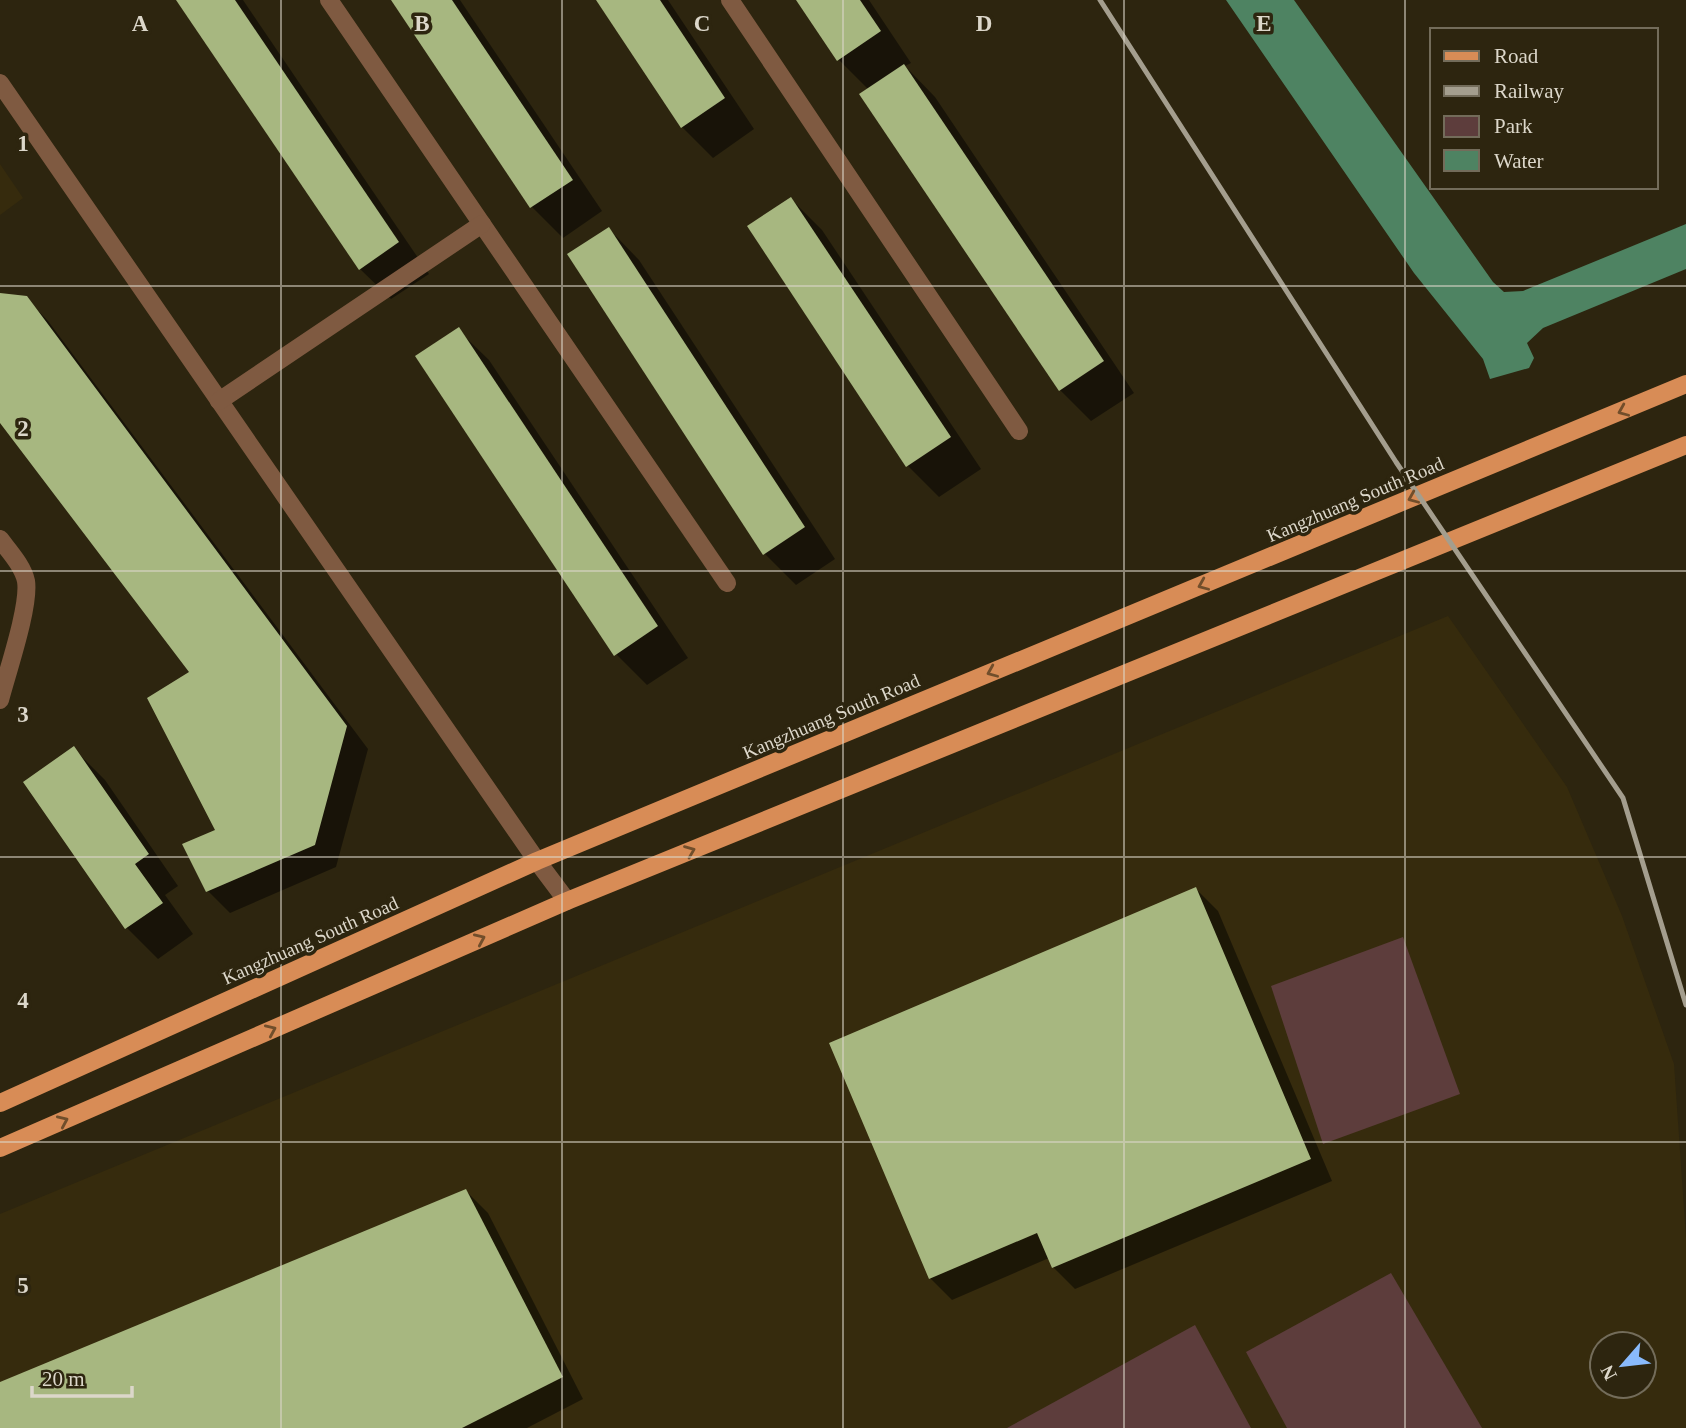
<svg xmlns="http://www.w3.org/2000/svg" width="1686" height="1428" viewBox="0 0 1686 1428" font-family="'Times New Roman',serif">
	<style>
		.built { fill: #362b0d; fill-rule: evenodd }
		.green { fill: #5d3d3c }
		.water { fill: #4e8362 }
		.shadow { fill: #0007 }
		.building { fill: #a7b780 }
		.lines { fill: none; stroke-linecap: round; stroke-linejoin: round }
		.minor { stroke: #7f5a41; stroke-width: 18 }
		.major { stroke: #d88c56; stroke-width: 18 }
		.rail { stroke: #a49e8e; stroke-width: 5 }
		.oneway { stroke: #714e2b }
		.grid { fill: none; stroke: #dcd7ca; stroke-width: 2; stroke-opacity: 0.55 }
		.labels { text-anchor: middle; stroke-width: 7; stroke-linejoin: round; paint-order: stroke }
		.street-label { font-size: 19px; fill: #dcd7ca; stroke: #2d250f }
		.grid-label { font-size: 23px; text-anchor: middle; font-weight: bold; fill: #dcd7ca; stroke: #2d250f; stroke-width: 7; stroke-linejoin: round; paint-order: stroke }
	</style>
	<rect width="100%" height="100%" fill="#2d250f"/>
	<g class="built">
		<polygon points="0,164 23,198 0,215"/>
		<path d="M1448 616 1567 787 1622 916 1674 1064 1686 1238V1428H0V1214ZM1602 1344H1644V1386H1602Z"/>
	</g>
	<g class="green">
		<polygon points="1403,937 1460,1094 1323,1144 1271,986"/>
		<polygon points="1391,1273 1482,1428 1287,1428 1246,1352"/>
		<polygon points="1195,1325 1251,1428 1007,1428"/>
	</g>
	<polygon class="water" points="1226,0 1294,0 1493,282 1504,292 1523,291 1686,224 1686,269 1543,328 1527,343 1534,358 1529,368 1490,379 1483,359 1414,273"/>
	<g class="shadow">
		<polygon points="179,0 243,0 429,274 391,299 360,269"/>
		<polygon points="393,0 460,0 602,211 563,238 532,207"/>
		<polygon points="598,0 668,0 754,129 713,158 682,127"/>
		<polygon points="799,0 869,0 911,63 905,66 935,97 1134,393 1091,421 1060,390 869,90 838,59"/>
		<polygon points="791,199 822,230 981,469 939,497 908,466"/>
		<polygon points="609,229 639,260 835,559 796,585 765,554 569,255"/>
		<polygon points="0,295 26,298 48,321 368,749 336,867 230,913 208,891 218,831 192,672 0,420"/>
		<polygon points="458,330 489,360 688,658 647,685 616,654"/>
		<polygon points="74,749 105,780 178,886 165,895 193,934 158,959 127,928 25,783"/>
		<polygon points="1196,889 1218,911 1332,1181 1075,1289 1053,1267 1049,1258 952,1300 930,1278"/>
		<polygon points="466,1191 488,1213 583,1399 527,1428 0,1428 0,1383"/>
	</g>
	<g class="building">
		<polygon points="176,0 235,0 399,242 359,270"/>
		<polygon points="391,0 452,0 573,180 530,208"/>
		<polygon points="596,0 660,0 725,98 681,128"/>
		<polygon points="796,0 860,0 881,31 837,61"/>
		<polygon points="904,64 1104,361 1059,391 859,94"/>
		<polygon points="791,197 951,437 906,467 747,226"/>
		<polygon points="609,227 805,527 763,555 567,254"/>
		<polygon points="0,293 27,296 347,726 315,845 206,892 182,844 215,830 147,698 189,672 0,423"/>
		<polygon points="459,327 658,626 614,656 415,356"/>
		<polygon points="74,746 149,854 135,864 163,903 125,929 23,782"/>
		<polygon points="1196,887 1311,1159 1052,1268 1037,1233 929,1279 829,1043"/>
		<polygon points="466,1189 563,1377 462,1428 0,1428 0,1382"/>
	</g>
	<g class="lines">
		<g class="minor">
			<polyline points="329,0 727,583"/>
			<polyline points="730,0 1019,431"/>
			<polyline points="0,83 537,861 567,901"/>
			<polyline points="219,401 482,224"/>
			<path d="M0 539C9 551 23 566 26 581 30 606 7 673 0 700"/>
		</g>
		<g class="major">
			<polyline points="0,1103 537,861 1686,384"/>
			<polyline points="0,1148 567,901 1686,445"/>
		</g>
		<polyline class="rail" points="1100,0 1396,462 1623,798 1686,1005"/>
	</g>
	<defs><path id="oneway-chevron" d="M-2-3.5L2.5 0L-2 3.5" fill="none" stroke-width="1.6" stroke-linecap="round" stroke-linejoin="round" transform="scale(1.75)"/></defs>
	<g class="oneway">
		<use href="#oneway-chevron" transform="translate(1623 411) rotate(157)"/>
		<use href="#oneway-chevron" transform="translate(1413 498) rotate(157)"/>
		<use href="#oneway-chevron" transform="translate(1203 585) rotate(157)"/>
		<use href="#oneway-chevron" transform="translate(992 672) rotate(157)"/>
		<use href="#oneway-chevron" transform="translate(690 851) rotate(-22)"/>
		<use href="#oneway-chevron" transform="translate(480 939) rotate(-24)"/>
		<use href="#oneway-chevron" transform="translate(271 1030) rotate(-24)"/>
		<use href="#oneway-chevron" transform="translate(63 1121) rotate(-24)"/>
	</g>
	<path class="grid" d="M281 0V1428M562 0V1428M843 0V1428M1124 0V1428M1405 0V1428M0 286H1686M0 571H1686M0 857H1686M0 1142H1686"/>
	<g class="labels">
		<g class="street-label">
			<text transform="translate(1355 499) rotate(-23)" y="7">Kangzhuang South Road</text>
			<text transform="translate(831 716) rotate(-23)" y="7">Kangzhuang South Road</text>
			<text transform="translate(310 940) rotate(-24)" y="7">Kangzhuang South Road</text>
		</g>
	</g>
	<g class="grid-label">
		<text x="140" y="31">A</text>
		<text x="422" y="31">B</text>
		<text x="702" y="31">C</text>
		<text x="984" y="31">D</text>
		<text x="1264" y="31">E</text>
		<text x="23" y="151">1</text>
		<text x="23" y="436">2</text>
		<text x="23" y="722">3</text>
		<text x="23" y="1008">4</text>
		<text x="23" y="1293">5</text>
	</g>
	<rect x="1430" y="28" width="228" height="161" fill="#2d250f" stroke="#736c5a" stroke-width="2"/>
	<rect x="1444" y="51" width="35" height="10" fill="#d88c56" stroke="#736c5a" stroke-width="2"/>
	<text x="1494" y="63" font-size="21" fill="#dcd7ca">Road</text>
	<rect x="1444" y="86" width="35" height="10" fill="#a49e8e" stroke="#736c5a" stroke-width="2"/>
	<text x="1494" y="98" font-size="21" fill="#dcd7ca">Railway</text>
	<rect x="1444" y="116" width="35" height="21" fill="#5d3d3c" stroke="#736c5a" stroke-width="2"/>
	<text x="1494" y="133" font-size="21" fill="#dcd7ca">Park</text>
	<rect x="1444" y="150" width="35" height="21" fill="#4e8362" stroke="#736c5a" stroke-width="2"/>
	<text x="1494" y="168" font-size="21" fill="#dcd7ca">Water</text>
	<g transform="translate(1623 1365) rotate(242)"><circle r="33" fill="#2d250f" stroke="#736c5a" stroke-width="2"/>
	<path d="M0-5L12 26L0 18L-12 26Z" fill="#89bafc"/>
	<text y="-10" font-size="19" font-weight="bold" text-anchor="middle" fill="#dcd7ca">N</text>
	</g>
	<path d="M32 1386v10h100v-10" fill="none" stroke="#dcd7ca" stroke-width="3.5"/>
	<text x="42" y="1386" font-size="21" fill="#dcd7ca" stroke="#2d250f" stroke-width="5" paint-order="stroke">20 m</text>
</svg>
